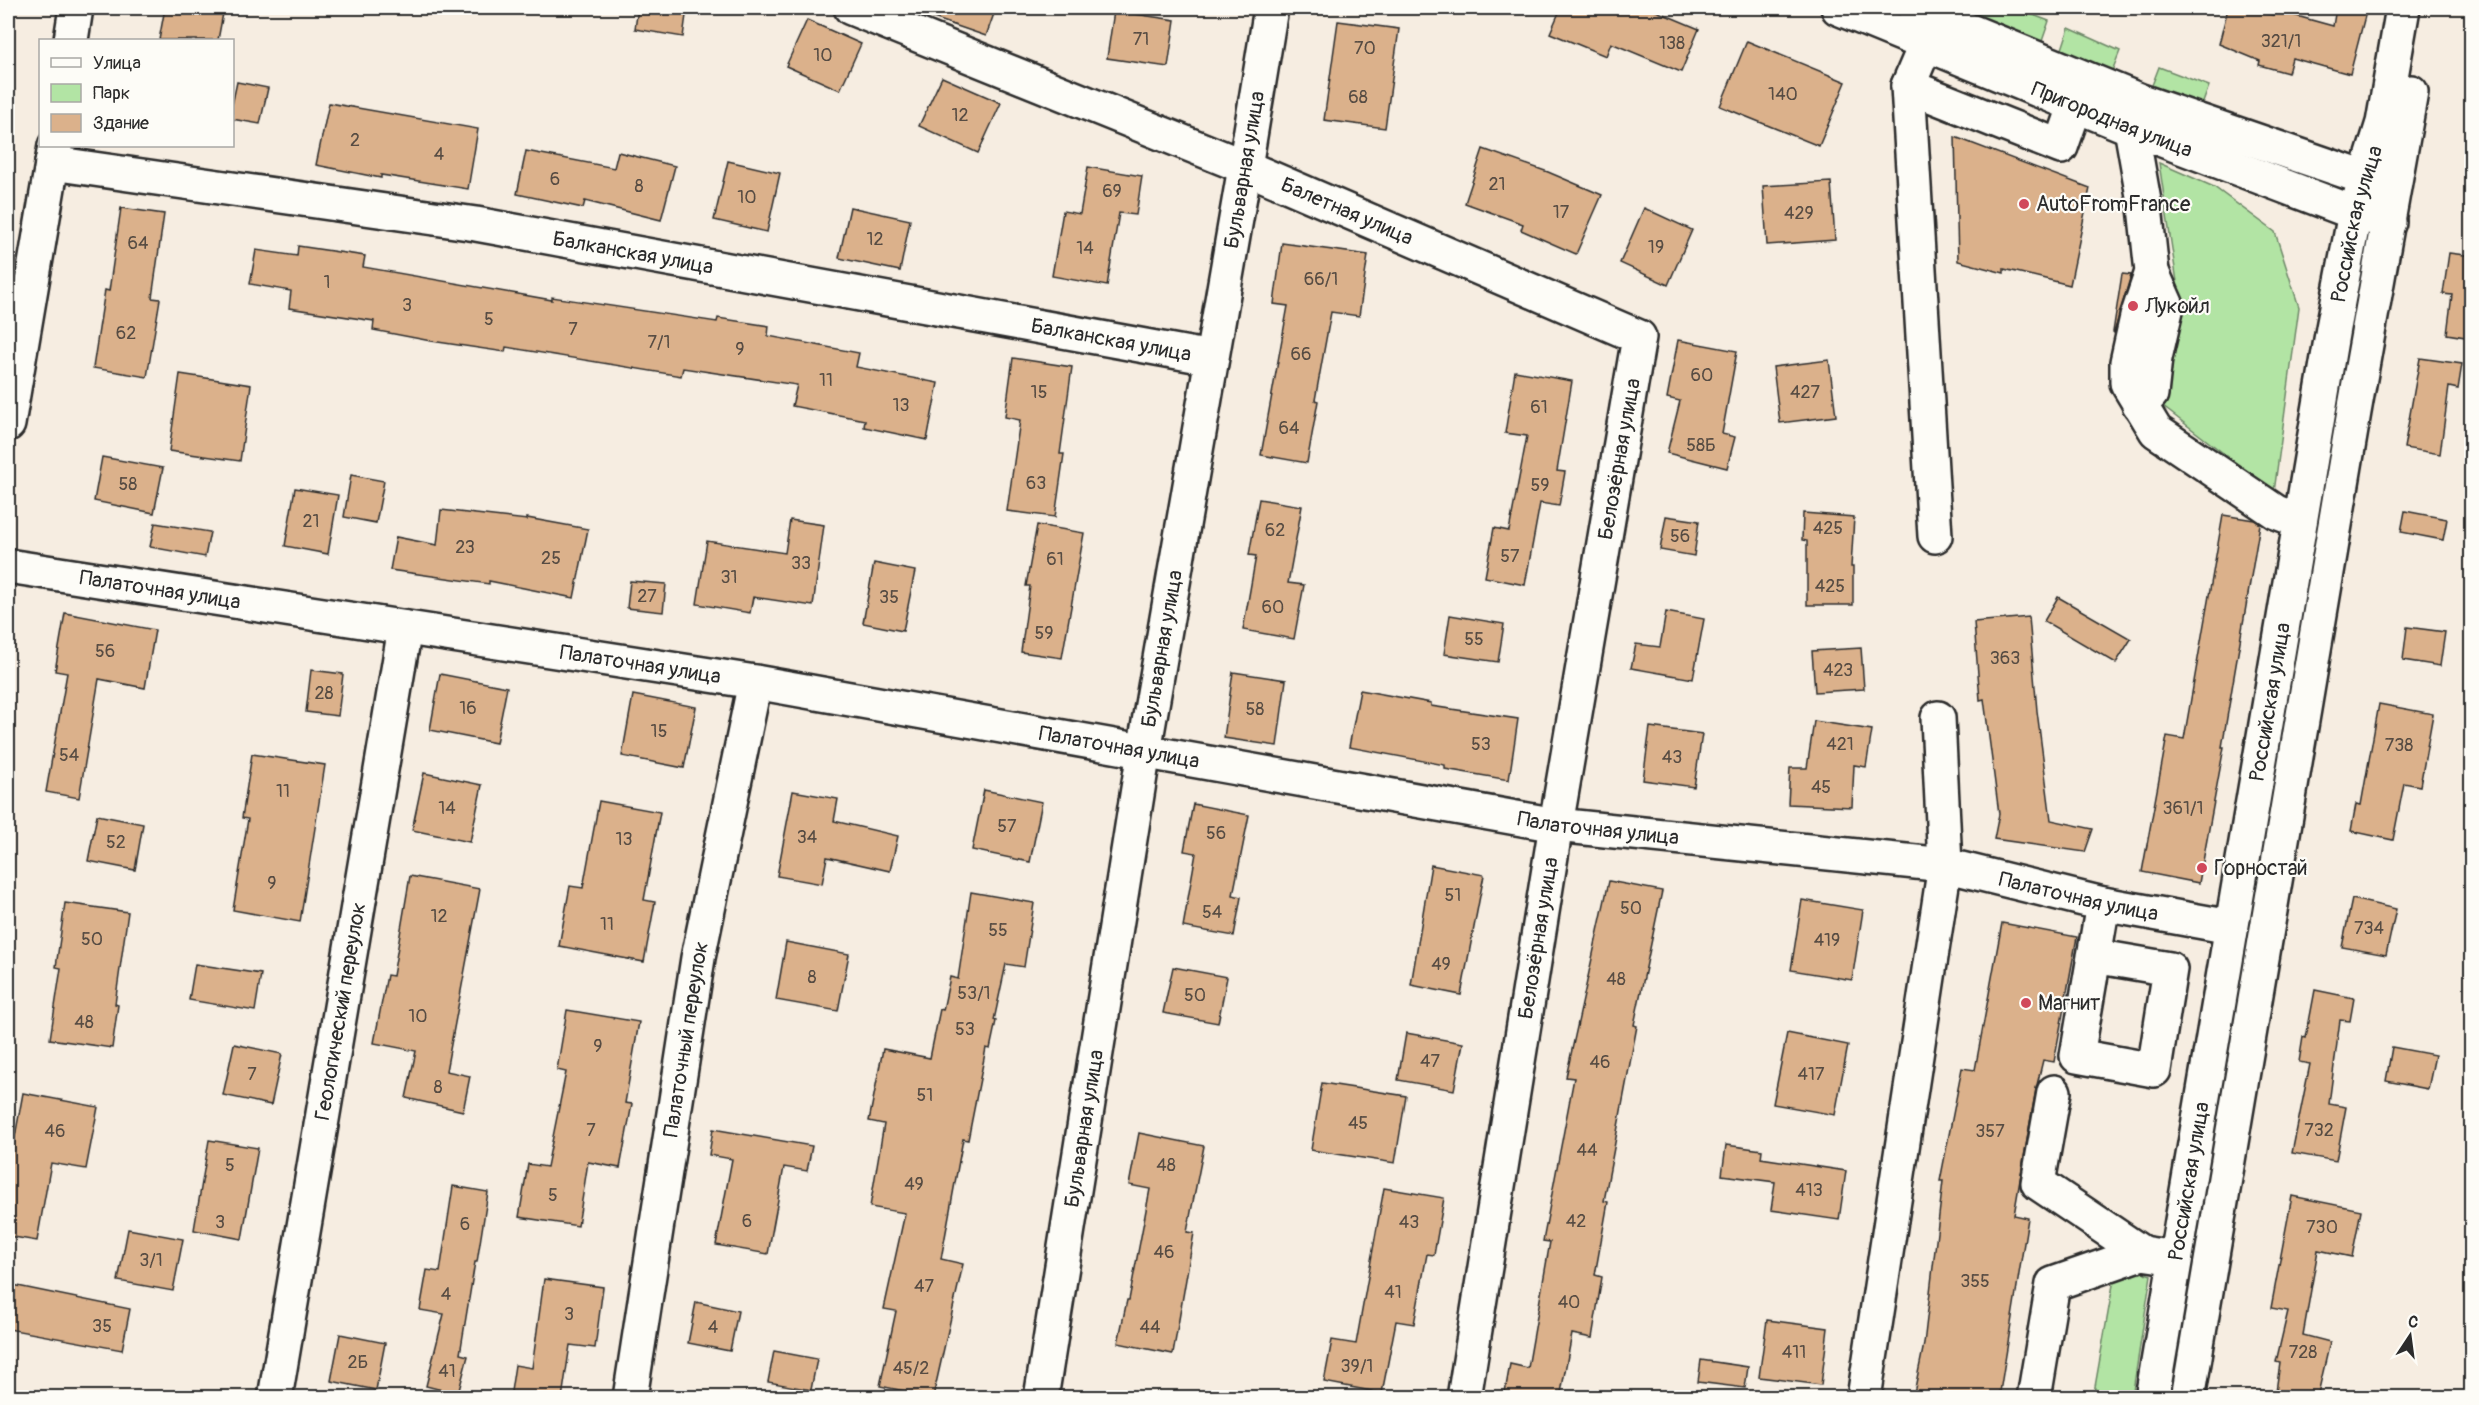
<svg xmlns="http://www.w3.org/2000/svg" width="2479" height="1405" viewBox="0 0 2479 1405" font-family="Pangolin,sans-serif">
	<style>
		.green { fill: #b2e4a4; stroke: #6e8868; stroke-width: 1.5 }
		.building { fill: #dbb18b; stroke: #2b2b2b; stroke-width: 1.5 }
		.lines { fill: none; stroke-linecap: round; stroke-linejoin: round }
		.minor-casing { stroke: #2b2b2b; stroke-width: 38 }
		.major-casing { stroke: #2b2b2b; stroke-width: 38 }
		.minor { stroke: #fdfcf7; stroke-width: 33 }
		.major { stroke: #fdfcf7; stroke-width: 33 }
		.poi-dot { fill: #d1495b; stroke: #fdfcf7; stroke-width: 2 }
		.labels { text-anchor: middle; stroke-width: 4.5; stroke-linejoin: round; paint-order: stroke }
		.number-label { font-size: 18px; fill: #574c43 }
		.street-label { font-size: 21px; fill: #2b2b2b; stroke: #fdfcf7 }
		.poi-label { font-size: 21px; fill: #2b2b2b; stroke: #fdfcf7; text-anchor: start }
	</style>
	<rect width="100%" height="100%" fill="#f6ede1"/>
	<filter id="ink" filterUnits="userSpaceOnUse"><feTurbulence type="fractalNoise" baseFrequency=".0167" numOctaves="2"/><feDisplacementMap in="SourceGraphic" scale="12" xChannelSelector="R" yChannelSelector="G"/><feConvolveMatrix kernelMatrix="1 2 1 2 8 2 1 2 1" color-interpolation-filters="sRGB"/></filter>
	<g filter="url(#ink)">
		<g class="green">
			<polygon points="1973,8 2015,8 2049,21 2041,44 1969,15"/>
			<polygon points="2069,28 2120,51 2110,76 2061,52"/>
			<polygon points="2159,67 2209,86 2201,108 2151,88"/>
			<polygon points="2159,163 2214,187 2275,232 2299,307 2274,492 2158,403 2179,295"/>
			<polygon points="2134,1269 2151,1275 2132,1397 2093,1398 2114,1279"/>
		</g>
		<g class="building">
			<polygon points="165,8 224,8 218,40 159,40"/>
			<polygon points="638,8 687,8 683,37 635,29"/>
			<polygon points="914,8 996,8 986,36 913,11"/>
			<polygon points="1561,8 1649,8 1699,29 1681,72 1611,43 1606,56 1550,33"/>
			<polygon points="2228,8 2239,8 2273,15 2275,10 2333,26 2336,8 2367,8 2350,74 2292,58 2288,73 2259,65 2260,61 2219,44"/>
			<polygon points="1114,11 1175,20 1168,67 1107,58"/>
			<polygon points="807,20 861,44 840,90 786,66"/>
			<polygon points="1338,21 1399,29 1385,128 1324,120"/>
			<polygon points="1747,41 1846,82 1819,146 1720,106"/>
			<polygon points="942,77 1001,103 978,153 919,126"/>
			<polygon points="237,82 268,88 260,124 232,119 232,105"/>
			<polygon points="329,103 478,129 468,189 381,175 381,178 316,165"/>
			<polygon points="1955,137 2090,188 2070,285 2004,269 2004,273 1958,261"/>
			<polygon points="1483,149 1548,172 1602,195 1576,254 1521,230 1523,224 1465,203"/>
			<polygon points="526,151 614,168 618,152 675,166 661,220 585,201 583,208 517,194"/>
			<polygon points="728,161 780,173 767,232 714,220"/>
			<polygon points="1088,167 1142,176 1136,215 1119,213 1107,286 1052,276 1063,211 1080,214"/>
			<polygon points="1831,182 1835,240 1767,245 1763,186"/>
			<polygon points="850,207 910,220 900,271 839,258"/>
			<polygon points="121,208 164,214 152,298 160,299 147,377 93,368 105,290 109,291"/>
			<polygon points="1644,208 1692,230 1668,285 1620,263"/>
			<polygon points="1282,243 1368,255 1359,316 1331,312 1315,400 1318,401 1307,463 1261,455 1288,306 1274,304"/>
			<polygon points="298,246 365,256 363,267 552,300 552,297 717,322 718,318 769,326 768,336 859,353 856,367 938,383 927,440 864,427 865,420 792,406 797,385 683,368 681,376 506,347 505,352 431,341 373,330 374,321 289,308 291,291 250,284 256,250 297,256"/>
			<polygon points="2449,253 2472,256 2472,338 2447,334 2452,295 2443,294"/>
			<polygon points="2122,274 2131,275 2114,333 2113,332"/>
			<polygon points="1678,340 1737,351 1722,434 1735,437 1727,468 1667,453 1680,401 1667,398"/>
			<polygon points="1013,358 1072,367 1060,454 1064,454 1055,517 1007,511 1020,420 1005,417"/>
			<polygon points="2420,358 2462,364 2458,389 2449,387 2440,454 2404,448"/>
			<polygon points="1829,360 1836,416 1780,423 1773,367"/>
			<polygon points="1515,371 1572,381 1557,471 1565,472 1559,506 1540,503 1525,585 1485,577 1494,528 1509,531 1527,436 1505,433"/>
			<polygon points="180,374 251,385 240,461 169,451"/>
			<polygon points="102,457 163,468 154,513 94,501"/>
			<polygon points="351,475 384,481 376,523 344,517"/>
			<polygon points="295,488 338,495 328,554 285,546"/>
			<polygon points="1259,499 1302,506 1288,583 1304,585 1294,639 1243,630 1256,556 1249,555"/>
			<polygon points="441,510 527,520 527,518 588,529 574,598 489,581 489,584 390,570 396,537 437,545"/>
			<polygon points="2405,511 2447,519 2443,540 2401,532"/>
			<polygon points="1803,513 1854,517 1851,567 1853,567 1853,605 1807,605 1807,541 1802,540"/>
			<polygon points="2223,515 2254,520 2260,524 2222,747 2224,747 2199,883 2142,872 2167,736 2184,739"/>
			<polygon points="1666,516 1699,521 1694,556 1660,550"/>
			<polygon points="790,520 824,525 813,606 753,597 750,613 697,604 707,541 785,553"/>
			<polygon points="155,523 210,532 205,557 150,547"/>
			<polygon points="1037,525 1084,533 1062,658 1021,652 1030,586 1026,586"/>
			<polygon points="874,563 915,571 903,631 863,623"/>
			<polygon points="630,581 666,584 663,612 627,608"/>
			<polygon points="2058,597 2131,639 2116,663 2044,621"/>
			<polygon points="1666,612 1704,619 1693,679 1631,668 1636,644 1660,647"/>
			<polygon points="65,613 155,630 145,688 99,679 79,798 46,792 67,673 55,671"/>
			<polygon points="1450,615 1504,624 1498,662 1444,654"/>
			<polygon points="2029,617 2037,711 2051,820 2093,829 2085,852 1994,839 1999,814 1984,699 1980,700 1974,622"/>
			<polygon points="2407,627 2445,632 2440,666 2403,660"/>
			<polygon points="1861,648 1864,689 1815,692 1812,651"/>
			<polygon points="311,670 343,674 338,716 306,712"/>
			<polygon points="1233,672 1286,680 1277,746 1224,738"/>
			<polygon points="440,674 507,687 496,743 430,730"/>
			<polygon points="1360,690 1431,703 1431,706 1518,719 1509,780 1445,769 1445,765 1349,747"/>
			<polygon points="633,695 696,707 684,768 622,756"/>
			<polygon points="2379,704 2433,714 2420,786 2404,783 2393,840 2351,831 2356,804 2361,805"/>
			<polygon points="1814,721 1872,730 1866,767 1854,765 1852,807 1788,804 1790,768 1807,768"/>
			<polygon points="1650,727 1702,734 1694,787 1643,780"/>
			<polygon points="252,754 325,765 300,922 233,910 248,819 242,818"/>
			<polygon points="424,773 482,785 470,842 412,830"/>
			<polygon points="984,790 1042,802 1030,862 972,850"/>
			<polygon points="793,791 838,799 834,821 898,836 890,871 827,857 822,884 777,876"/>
			<polygon points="599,801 660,812 644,900 655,902 644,962 559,946 570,886 583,888"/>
			<polygon points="1193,804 1249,815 1233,895 1241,897 1234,936 1183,927 1196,853 1184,851"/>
			<polygon points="97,815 143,824 135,870 88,861"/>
			<polygon points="1431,865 1484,875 1461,995 1411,985"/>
			<polygon points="410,876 480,889 446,1071 470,1076 463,1111 406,1098 416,1051 374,1043 387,975 393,976"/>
			<polygon points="1609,881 1662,891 1634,1025 1637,1026 1604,1201 1608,1202 1595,1275 1602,1277 1592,1338 1572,1334 1560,1398 1504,1398 1510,1364 1528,1368 1550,1242 1543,1241 1574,1078 1566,1077"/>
			<polygon points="971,892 1034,903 1024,967 1006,964 994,1020 996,1021 990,1049 986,1048 968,1140 963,1139 941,1259 963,1264 933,1397 880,1386 896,1311 884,1309 905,1213 870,1207 884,1124 869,1121 883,1049 930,1058 940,1009 943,1010 950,977 958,979"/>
			<polygon points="2352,899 2396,909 2386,955 2342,947"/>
			<polygon points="1802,900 1863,910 1852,980 1791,970"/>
			<polygon points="65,903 128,912 115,1004 118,1005 112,1048 50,1039 61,968 56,967"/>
			<polygon points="2002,923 2077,937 2054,1062 2043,1060 2036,1089 2020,1180 2014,1215 2028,1218 1999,1398 1913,1398 1924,1344 1943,1181 1940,1181 1962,1068 1975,1070"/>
			<polygon points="786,942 849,954 838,1011 776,1000"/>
			<polygon points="195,964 261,974 255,1011 189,1000"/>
			<polygon points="1173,967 1227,977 1218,1023 1163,1013"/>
			<polygon points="2315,990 2354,998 2350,1021 2340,1020 2329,1104 2346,1107 2336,1161 2292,1153 2310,1064 2299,1062 2303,1037 2306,1038"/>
			<polygon points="567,1010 639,1022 625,1103 632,1104 620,1168 588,1162 578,1226 519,1217 528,1164 547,1167 566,1072 557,1070"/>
			<polygon points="1406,1033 1463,1043 1454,1090 1398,1080"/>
			<polygon points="1787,1033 1848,1045 1835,1115 1773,1104"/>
			<polygon points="234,1044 282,1054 271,1105 223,1095"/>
			<polygon points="2392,1047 2435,1055 2428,1089 2386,1081"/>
			<polygon points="1322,1083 1406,1096 1395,1163 1311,1150"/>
			<polygon points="23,1093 98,1107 86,1169 51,1163 37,1241 8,1236 8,1175"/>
			<polygon points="713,1129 812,1146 807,1171 784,1167 768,1254 716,1245 732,1159 709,1155"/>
			<polygon points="1139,1133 1204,1146 1187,1232 1194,1233 1173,1354 1118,1343 1127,1300 1129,1300 1150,1189 1129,1185"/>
			<polygon points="209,1140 258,1148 242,1239 194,1230"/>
			<polygon points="1726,1145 1762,1150 1761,1158 1846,1171 1839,1220 1771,1210 1775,1182 1722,1175"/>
			<polygon points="453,1186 488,1192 477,1262 475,1262 460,1354 468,1356 458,1394 426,1386 444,1314 420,1310 427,1270 440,1272"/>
			<polygon points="1384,1188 1444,1198 1434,1255 1427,1254 1414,1324 1396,1321 1382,1393 1324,1382 1332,1340 1356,1344"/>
			<polygon points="2292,1196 2361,1210 2352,1257 2318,1250 2303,1335 2330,1342 2317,1398 2275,1398 2280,1363 2276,1362 2288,1311 2271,1308"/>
			<polygon points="128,1229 183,1239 173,1291 118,1281"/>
			<polygon points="544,1279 603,1287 595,1348 570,1345 562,1398 510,1398 515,1365 532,1368"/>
			<polygon points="8,1284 130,1309 122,1350 8,1329"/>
			<polygon points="696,1302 738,1311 730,1351 688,1343"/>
			<polygon points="1767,1320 1828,1328 1821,1385 1759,1377"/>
			<polygon points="340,1334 385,1343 376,1390 331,1381"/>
			<polygon points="774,1351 817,1359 811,1390 768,1382"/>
			<polygon points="1701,1360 1748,1367 1745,1388 1698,1382"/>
		</g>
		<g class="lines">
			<g class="minor-casing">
				<g id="minor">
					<path id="s1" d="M851 8 1245 167 1639 337 1556 825 1464 1398"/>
					<path id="s2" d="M1838 8 2131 128 2355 213 2389 222"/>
					<polyline points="1914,8 2141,101 2365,178 2393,183"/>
					<polyline points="71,40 76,8"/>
					<polyline points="1926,44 1908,86 1935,536"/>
					<polyline points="1908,86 2061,147 2076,104"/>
					<polyline points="2131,128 2145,207 2152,272 2137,317 2127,362 2127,383 2156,431 2276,512 2300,521"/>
					<path id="s3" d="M52 163 476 224 1211 358"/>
					<polyline points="2139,404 2151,394 2155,358 2167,306 2152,272"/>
					<polyline points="8,424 55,146"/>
					<path id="s4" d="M8 566 755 682 1556 825 1945 865 2103 904 2231 927"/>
					<polyline points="2094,956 2170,969 2154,1070 2077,1056 2103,904"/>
					<polyline points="2054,1092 2038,1183 2142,1253"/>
					<path id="s5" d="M275 1398 405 628"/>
					<path id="s6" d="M630 1398 698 958 755 682"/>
					<path id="s7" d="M1041 1398 1144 751 1245 167 1271 8"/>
					<polyline points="1864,1398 1945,865 1938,718"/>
					<polyline points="2034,1398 2053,1284 2142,1253 2175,1258"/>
				</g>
			</g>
			<g class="major-casing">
				<g id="major">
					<path id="s8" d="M2152 1398 2333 328 2355 213 2383 123 2403 8"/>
					<polyline points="2188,1398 2354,412 2411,92"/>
				</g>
			</g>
			<use href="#minor" class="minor"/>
			<use href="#major" class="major"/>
		</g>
	</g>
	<g class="poi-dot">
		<circle cx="2024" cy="204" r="6"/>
		<circle cx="2133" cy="306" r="6"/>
		<circle cx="2202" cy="868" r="6"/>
		<circle cx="2026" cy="1003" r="6"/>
	</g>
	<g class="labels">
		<g class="number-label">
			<text x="1141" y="45">71</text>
			<text x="2281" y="47">321/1</text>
			<text x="1672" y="49">138</text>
			<text x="1365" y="54">70</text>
			<text x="823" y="61">10</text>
			<text x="1783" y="100">140</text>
			<text x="1358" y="103">68</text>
			<text x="960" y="121">12</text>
			<text x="355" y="146">2</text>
			<text x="439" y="160">4</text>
			<text x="555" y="185">6</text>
			<text x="1497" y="190">21</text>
			<text x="639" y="192">8</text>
			<text x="1112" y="197">69</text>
			<text x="747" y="203">10</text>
			<text x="1561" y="218">17</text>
			<text x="1799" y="219">429</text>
			<text x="875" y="245">12</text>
			<text x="138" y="249">64</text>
			<text x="1656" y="253">19</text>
			<text x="1085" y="254">14</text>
			<text x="1321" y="285">66/1</text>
			<text x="327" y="288">1</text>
			<text x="407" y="311">3</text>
			<text x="489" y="325">5</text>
			<text x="573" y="335">7</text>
			<text x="126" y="339">62</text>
			<text x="659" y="348">7/1</text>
			<text x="740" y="355">9</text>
			<text x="1301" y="360">66</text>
			<text x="1702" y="381">60</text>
			<text x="826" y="386">11</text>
			<text x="1039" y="398">15</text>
			<text x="1805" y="398">427</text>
			<text x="901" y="411">13</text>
			<text x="1539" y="413">61</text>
			<text x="1289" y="434">64</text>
			<text x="1701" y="451">58Б</text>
			<text x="1036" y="489">63</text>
			<text x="128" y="490">58</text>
			<text x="1540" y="491">59</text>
			<text x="311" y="527">21</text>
			<text x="1828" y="534">425</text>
			<text x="1275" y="536">62</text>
			<text x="1680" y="542">56</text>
			<text x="465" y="553">23</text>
			<text x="1510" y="562">57</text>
			<text x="551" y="564">25</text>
			<text x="1055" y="565">61</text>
			<text x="801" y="569">33</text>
			<text x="729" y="583">31</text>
			<text x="1830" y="592">425</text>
			<text x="647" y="602">27</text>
			<text x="889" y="603">35</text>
			<text x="1273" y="613">60</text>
			<text x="1044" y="639">59</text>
			<text x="1474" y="645">55</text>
			<text x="105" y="657">56</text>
			<text x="2005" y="664">363</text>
			<text x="1838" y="676">423</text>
			<text x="324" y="699">28</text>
			<text x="468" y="714">16</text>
			<text x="1255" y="715">58</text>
			<text x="659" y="737">15</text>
			<text x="1481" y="750">53</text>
			<text x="1840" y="750">421</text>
			<text x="2399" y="751">738</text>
			<text x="69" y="761">54</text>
			<text x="1672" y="763">43</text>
			<text x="1821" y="793">45</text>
			<text x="283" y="797">11</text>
			<text x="447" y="814">14</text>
			<text x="2183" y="814">361/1</text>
			<text x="1007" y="832">57</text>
			<text x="1216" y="839">56</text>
			<text x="807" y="843">34</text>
			<text x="624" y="845">13</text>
			<text x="116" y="848">52</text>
			<text x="272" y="889">9</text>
			<text x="1453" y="901">51</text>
			<text x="1631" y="914">50</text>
			<text x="1212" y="918">54</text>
			<text x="439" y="922">12</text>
			<text x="607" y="930">11</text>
			<text x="2369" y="934">734</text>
			<text x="998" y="936">55</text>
			<text x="92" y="945">50</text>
			<text x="1827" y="946">419</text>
			<text x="1441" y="970">49</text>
			<text x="812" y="983">8</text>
			<text x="1616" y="985">48</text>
			<text x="974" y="999">53/1</text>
			<text x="1195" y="1001">50</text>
			<text x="418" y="1022">10</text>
			<text x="84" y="1028">48</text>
			<text x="965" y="1035">53</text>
			<text x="598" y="1052">9</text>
			<text x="1430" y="1067">47</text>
			<text x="1600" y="1068">46</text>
			<text x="252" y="1080">7</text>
			<text x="1811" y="1080">417</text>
			<text x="438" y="1093">8</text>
			<text x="925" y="1101">51</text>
			<text x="1358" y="1129">45</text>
			<text x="591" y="1136">7</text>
			<text x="2319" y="1136">732</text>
			<text x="55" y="1137">46</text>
			<text x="1990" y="1137">357</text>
			<text x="1587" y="1156">44</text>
			<text x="230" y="1171">5</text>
			<text x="1166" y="1171">48</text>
			<text x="914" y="1190">49</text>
			<text x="1809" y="1196">413</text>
			<text x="553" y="1201">5</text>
			<text x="747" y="1227">6</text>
			<text x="1576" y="1227">42</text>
			<text x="220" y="1228">3</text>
			<text x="1409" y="1228">43</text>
			<text x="465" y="1230">6</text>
			<text x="2322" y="1233">730</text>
			<text x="1164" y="1258">46</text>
			<text x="151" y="1266">3/1</text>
			<text x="1975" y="1287">355</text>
			<text x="924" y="1292">47</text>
			<text x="1393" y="1298">41</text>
			<text x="446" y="1300">4</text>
			<text x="1569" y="1308">40</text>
			<text x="569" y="1320">3</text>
			<text x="102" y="1332">35</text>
			<text x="713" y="1333">4</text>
			<text x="1150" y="1333">44</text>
			<text x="1794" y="1358">411</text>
			<text x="2303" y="1358">728</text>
			<text x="358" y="1368">2Б</text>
			<text x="1357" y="1372">39/1</text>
			<text x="911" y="1374">45/2</text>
			<text x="447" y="1377">41</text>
		</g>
		<g class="street-label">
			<text dy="7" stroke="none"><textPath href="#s2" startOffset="296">Пригородная улица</textPath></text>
			<text dy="7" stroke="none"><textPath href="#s7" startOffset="1245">Бульварная улица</textPath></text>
			<text dy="7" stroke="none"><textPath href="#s1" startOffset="536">Балетная улица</textPath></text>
			<text dy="7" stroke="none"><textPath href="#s8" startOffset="1192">Российская улица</textPath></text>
			<text dy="7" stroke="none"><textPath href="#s3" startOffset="588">Балканская улица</textPath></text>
			<text dy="7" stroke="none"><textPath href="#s3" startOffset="1074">Балканская улица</textPath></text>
			<text transform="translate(1619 459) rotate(-80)" y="7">Белозёрная улица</text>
			<text dy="7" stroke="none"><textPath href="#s4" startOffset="154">Палаточная улица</textPath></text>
			<text dy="7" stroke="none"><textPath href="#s7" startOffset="759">Бульварная улица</textPath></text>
			<text dy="7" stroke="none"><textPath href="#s4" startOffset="640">Палаточная улица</textPath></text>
			<text dy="7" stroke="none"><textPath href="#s8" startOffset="706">Российская улица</textPath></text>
			<text dy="7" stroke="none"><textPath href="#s4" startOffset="1126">Палаточная улица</textPath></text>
			<text dy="7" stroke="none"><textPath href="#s4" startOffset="1612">Палаточная улица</textPath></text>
			<text dy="7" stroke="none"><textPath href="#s4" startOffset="2098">Палаточная улица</textPath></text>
			<text transform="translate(1538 938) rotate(-81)" y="7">Белозёрная улица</text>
			<text dy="7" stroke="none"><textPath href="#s5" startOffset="392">Геологический переулок</textPath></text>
			<text dy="7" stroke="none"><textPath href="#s6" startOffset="363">Палаточный переулок</textPath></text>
			<text dy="7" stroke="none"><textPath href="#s7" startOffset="273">Бульварная улица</textPath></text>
			<text dy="7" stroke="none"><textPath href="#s8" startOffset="220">Российская улица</textPath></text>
		</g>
		<g class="poi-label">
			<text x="2036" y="211">AutoFromFrance</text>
			<text x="2145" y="313">Лукойл</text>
			<text x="2214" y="875">Горностай</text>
			<text x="2038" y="1010">Магнит</text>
		</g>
	</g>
	<rect width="2479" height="1405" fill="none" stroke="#fdfcf7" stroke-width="30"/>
	<rect x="15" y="15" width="2449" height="1375" fill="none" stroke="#2b2b2b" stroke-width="2" filter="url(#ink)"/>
	<rect x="39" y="39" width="195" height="108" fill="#fdfcf7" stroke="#a9a8a5" stroke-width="1.5"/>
	<rect x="51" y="58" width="30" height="9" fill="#fdfcf7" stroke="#a9a8a5" stroke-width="1.5"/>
	<text x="93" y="69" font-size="18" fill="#2b2b2b">Улица</text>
	<rect x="51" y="84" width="30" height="18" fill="#b2e4a4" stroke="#a9a8a5" stroke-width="1.5"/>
	<text x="93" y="99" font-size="18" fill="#2b2b2b">Парк</text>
	<rect x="51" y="114" width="30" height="18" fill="#dbb18b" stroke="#a9a8a5" stroke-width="1.5"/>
	<text x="93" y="129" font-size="18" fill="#2b2b2b">Здание</text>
	<g transform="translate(2410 1336) rotate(13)" stroke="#fdfcf7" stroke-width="4.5" paint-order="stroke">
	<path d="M0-4.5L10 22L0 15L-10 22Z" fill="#2b2b2b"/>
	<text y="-9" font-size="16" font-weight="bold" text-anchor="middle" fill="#2b2b2b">С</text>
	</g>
</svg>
